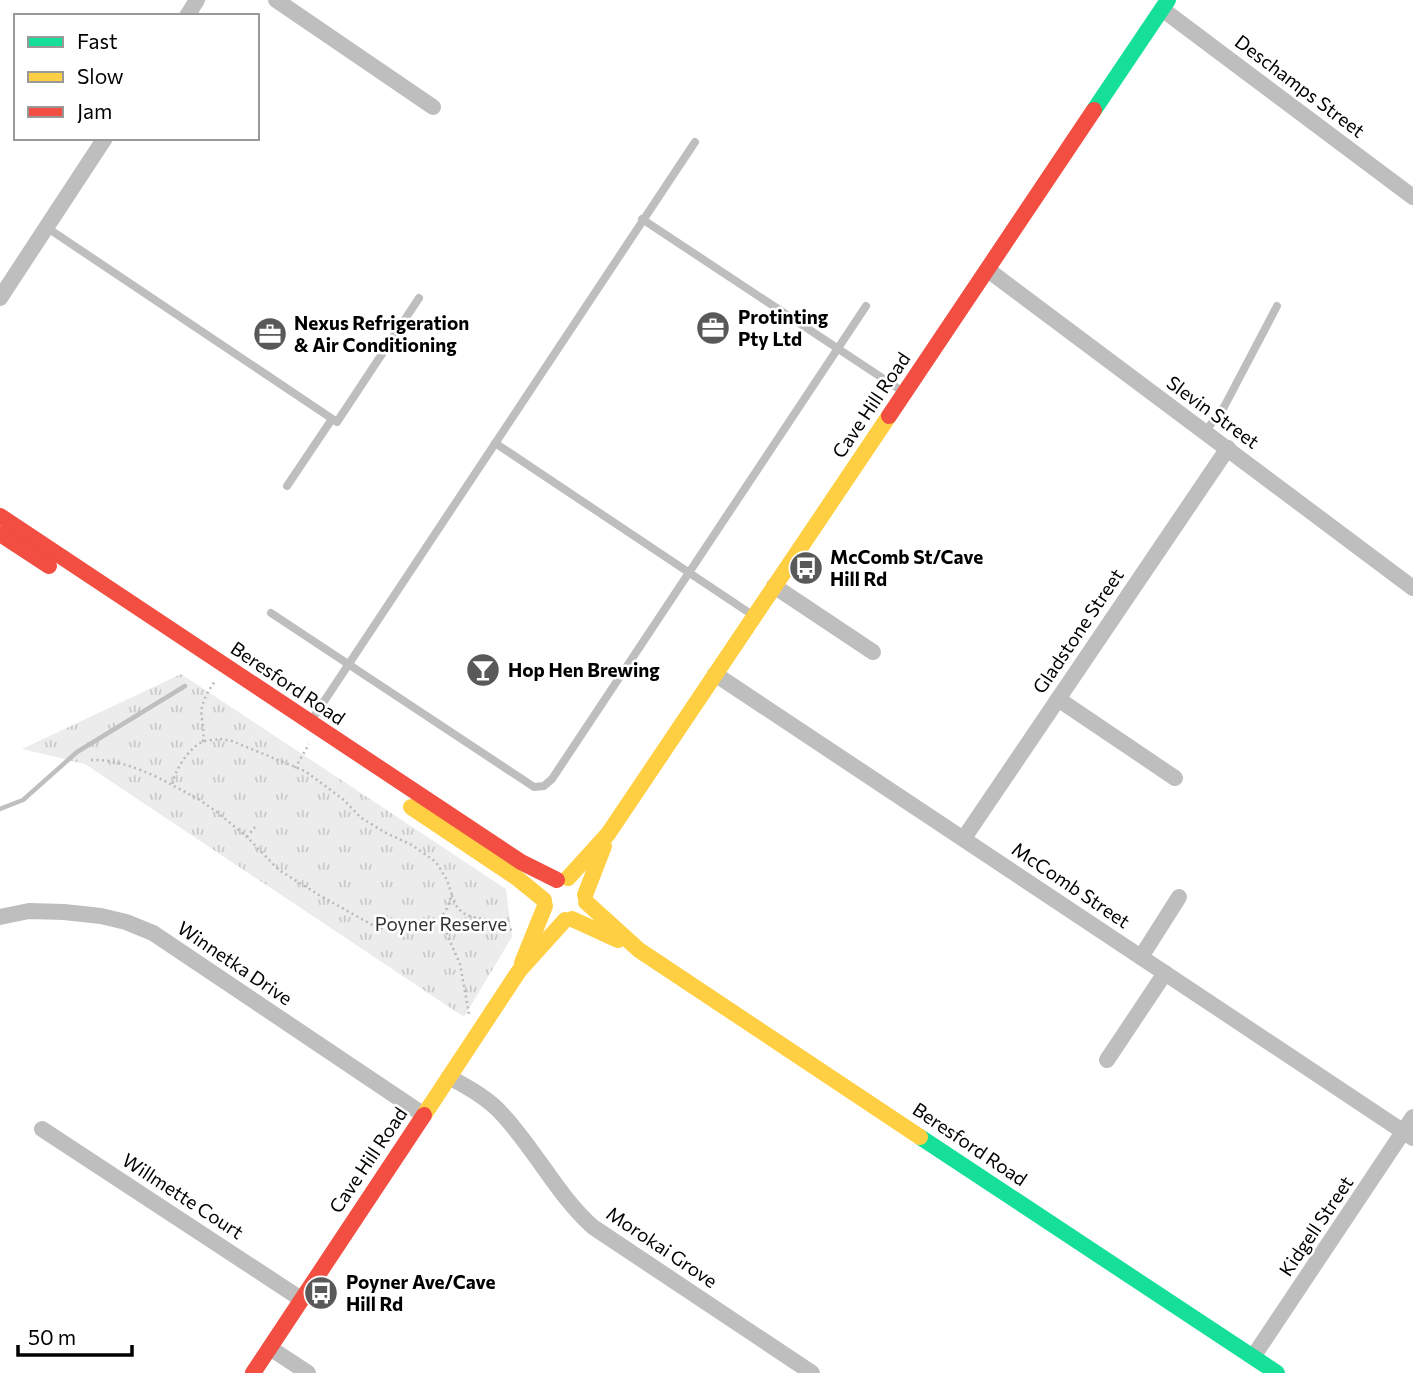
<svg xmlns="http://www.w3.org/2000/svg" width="1413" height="1373" viewBox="0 0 1413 1373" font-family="Commissioner,sans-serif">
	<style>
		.park { fill: url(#park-tufts) }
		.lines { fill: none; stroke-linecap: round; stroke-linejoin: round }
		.stream { stroke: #bfbfbf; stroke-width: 4.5 }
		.path { stroke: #b9b9b9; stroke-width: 2.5; stroke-dasharray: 2 3.5; stroke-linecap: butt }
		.lane { stroke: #bebebe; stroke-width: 8 }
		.street { stroke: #bebebe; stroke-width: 16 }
		.fast { stroke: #16e098; stroke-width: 16 }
		.slow { stroke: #ffcf43; stroke-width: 16 }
		.jam { stroke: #f24e42; stroke-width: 16 }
		.labels { text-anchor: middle; stroke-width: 5; stroke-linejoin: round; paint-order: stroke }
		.street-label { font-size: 19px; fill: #000; stroke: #fff }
		.poi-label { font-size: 19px; font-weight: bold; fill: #000; stroke: #fff; text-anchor: start }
		.park-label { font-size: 19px; fill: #333; stroke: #fff }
	</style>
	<defs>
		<pattern id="park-tufts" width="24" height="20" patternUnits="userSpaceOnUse" patternTransform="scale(1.75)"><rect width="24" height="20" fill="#ececec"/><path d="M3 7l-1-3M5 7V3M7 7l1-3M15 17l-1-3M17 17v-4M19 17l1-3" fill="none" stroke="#c9c9c9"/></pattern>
	</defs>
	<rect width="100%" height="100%" fill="#fff"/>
	<polygon class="park" points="181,674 506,889 512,937 464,1017 85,764 22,749"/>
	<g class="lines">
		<polyline class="stream" points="0,809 23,800 77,752 185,686"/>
		<g class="path">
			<path d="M220 739 232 741 305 771 344 800 360 817 384 832 412 845 436 862 447 880 452 895C450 901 447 910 442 916 431 929 392 932 376 927L319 895 279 870 247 837 218 813 200 800 172 785C175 770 188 749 202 742 207 740 214 740 220 739Z"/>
			<path d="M203 742C204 731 203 729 202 719 199 704 208 692 215 681"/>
			<path d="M91 760C118 759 149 772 172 785"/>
			<polyline points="295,768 309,744"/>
			<polyline points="247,837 255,827"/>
			<path d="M452 895C459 919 472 916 493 921 500 923 507 928 514 931"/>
			<polyline points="442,917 448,937 460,964 469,1014"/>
		</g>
		<g class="lane">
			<polyline points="642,219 902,391"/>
			<polyline points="46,227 337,422 419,298"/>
			<polyline points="1205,432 1224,407 1277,306"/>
			<polyline points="495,443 754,616"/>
			<polyline points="287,486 332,419"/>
			<polyline points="271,613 534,787 544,786 552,779 866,306"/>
			<polyline points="311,721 695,142"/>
		</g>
		<g class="street">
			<polyline points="276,0 433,107"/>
			<polyline points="1162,9 1413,197"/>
			<polyline points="187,16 197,0"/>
			<polyline points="988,270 1413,588"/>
			<polyline points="0,298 105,138"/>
			<polyline points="774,586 873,652"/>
			<polyline points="715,674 1413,1138"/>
			<polyline points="1058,699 1175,778"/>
			<polyline points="964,838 1228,448"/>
			<polyline points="0,917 29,911 64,912 101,916 126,922 153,933 424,1115"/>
			<polyline points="1141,957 1179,897"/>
			<polyline points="1107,1060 1165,973"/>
			<path d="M449 1077C467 1087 488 1098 502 1114 535 1149 557 1195 593 1227L812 1373"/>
			<polyline points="42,1129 301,1299"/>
			<polyline points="270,1348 308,1373"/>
			<polyline points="1253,1357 1413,1117"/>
		</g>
		<g class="fast">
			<polyline points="1094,110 1168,0"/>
			<polyline points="920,1137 1277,1373"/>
		</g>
		<g class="slow">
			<polyline points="411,807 517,878 544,900"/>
			<polyline points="568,878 608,834 889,416"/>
			<polyline points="585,895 604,846"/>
			<polyline points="586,902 639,950 920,1137"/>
			<polyline points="572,919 618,940"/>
			<polyline points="522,963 545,906"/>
			<polyline points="424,1115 519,971 565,920"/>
		</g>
		<g class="jam">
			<polyline points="889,416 1094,110"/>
			<polyline points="0,516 521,862 557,880"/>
			<polyline points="0,534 49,566"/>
			<polyline points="253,1373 424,1115"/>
		</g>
	</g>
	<defs>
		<g id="office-disc" transform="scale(1.75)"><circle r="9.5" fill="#595959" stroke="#fff"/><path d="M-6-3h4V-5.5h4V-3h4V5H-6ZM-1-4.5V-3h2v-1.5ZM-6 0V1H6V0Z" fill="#fff"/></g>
		<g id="bus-disc" transform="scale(1.75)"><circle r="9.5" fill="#595959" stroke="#fff"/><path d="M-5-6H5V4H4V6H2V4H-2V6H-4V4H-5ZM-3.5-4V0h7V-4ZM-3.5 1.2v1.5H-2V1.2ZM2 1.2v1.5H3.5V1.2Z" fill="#fff"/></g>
		<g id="bar-disc" transform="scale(1.75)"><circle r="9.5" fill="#595959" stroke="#fff"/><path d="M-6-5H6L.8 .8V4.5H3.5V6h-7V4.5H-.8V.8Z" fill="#fff"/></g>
	</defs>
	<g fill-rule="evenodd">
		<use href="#office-disc" x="713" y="328"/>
		<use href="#office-disc" x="270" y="334"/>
		<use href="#bus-disc" x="806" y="568"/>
		<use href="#bar-disc" x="483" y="670"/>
		<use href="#bus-disc" x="321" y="1293"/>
	</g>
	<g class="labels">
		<g class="street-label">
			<text transform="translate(1300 86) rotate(37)" y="7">Deschamps Street</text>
			<text transform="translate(871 405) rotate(-56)" y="7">Cave Hill Road</text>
			<text transform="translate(1213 412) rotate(36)" y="7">Slevin Street</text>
			<text transform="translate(1078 631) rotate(-56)" y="7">Gladstone Street</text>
			<text transform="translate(288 683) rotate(34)" y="7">Beresford Road</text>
			<text transform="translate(1071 885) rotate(34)" y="7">McComb Street</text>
			<text transform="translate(235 963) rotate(34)" y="7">Winnetka Drive</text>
			<text transform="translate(970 1144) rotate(34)" y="7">Beresford Road</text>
			<text transform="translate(368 1160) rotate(-56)" y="7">Cave Hill Road</text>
			<text transform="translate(183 1196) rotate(33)" y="7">Willmette Court</text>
			<text transform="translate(1316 1226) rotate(-56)" y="7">Kidgell Street</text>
			<text transform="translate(662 1247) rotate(34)" y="7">Morokai Grove</text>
		</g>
		<g class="poi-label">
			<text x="738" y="324">Protinting<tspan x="738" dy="22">Pty Ltd</tspan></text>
			<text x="294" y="330">Nexus Refrigeration<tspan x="294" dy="22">&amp; Air Conditioning</tspan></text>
			<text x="830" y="564">McComb St/Cave<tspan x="830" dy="22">Hill Rd</tspan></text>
			<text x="508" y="677">Hop Hen Brewing</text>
			<text x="346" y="1289">Poyner Ave/Cave<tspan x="346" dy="22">Hill Rd</tspan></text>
		</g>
		<g class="park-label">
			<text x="441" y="931">Poyner Reserve</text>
		</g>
	</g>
	<rect x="14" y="14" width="245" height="126" fill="#ffffff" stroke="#999999" stroke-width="2"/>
	<rect x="28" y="37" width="35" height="10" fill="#16e098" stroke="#999999" stroke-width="2"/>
	<text x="77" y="49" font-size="21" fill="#000000">Fast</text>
	<rect x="28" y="72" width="35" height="10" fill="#ffcf43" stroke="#999999" stroke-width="2"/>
	<text x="77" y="84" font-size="21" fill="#000000">Slow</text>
	<rect x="28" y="107" width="35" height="10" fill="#f24e42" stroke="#999999" stroke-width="2"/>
	<text x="77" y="119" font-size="21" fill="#000000">Jam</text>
	<path d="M18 1345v10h114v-10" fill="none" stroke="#000000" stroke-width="3.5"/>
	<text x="28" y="1345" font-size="21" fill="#000000" stroke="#ffffff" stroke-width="5" paint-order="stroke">50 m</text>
</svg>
